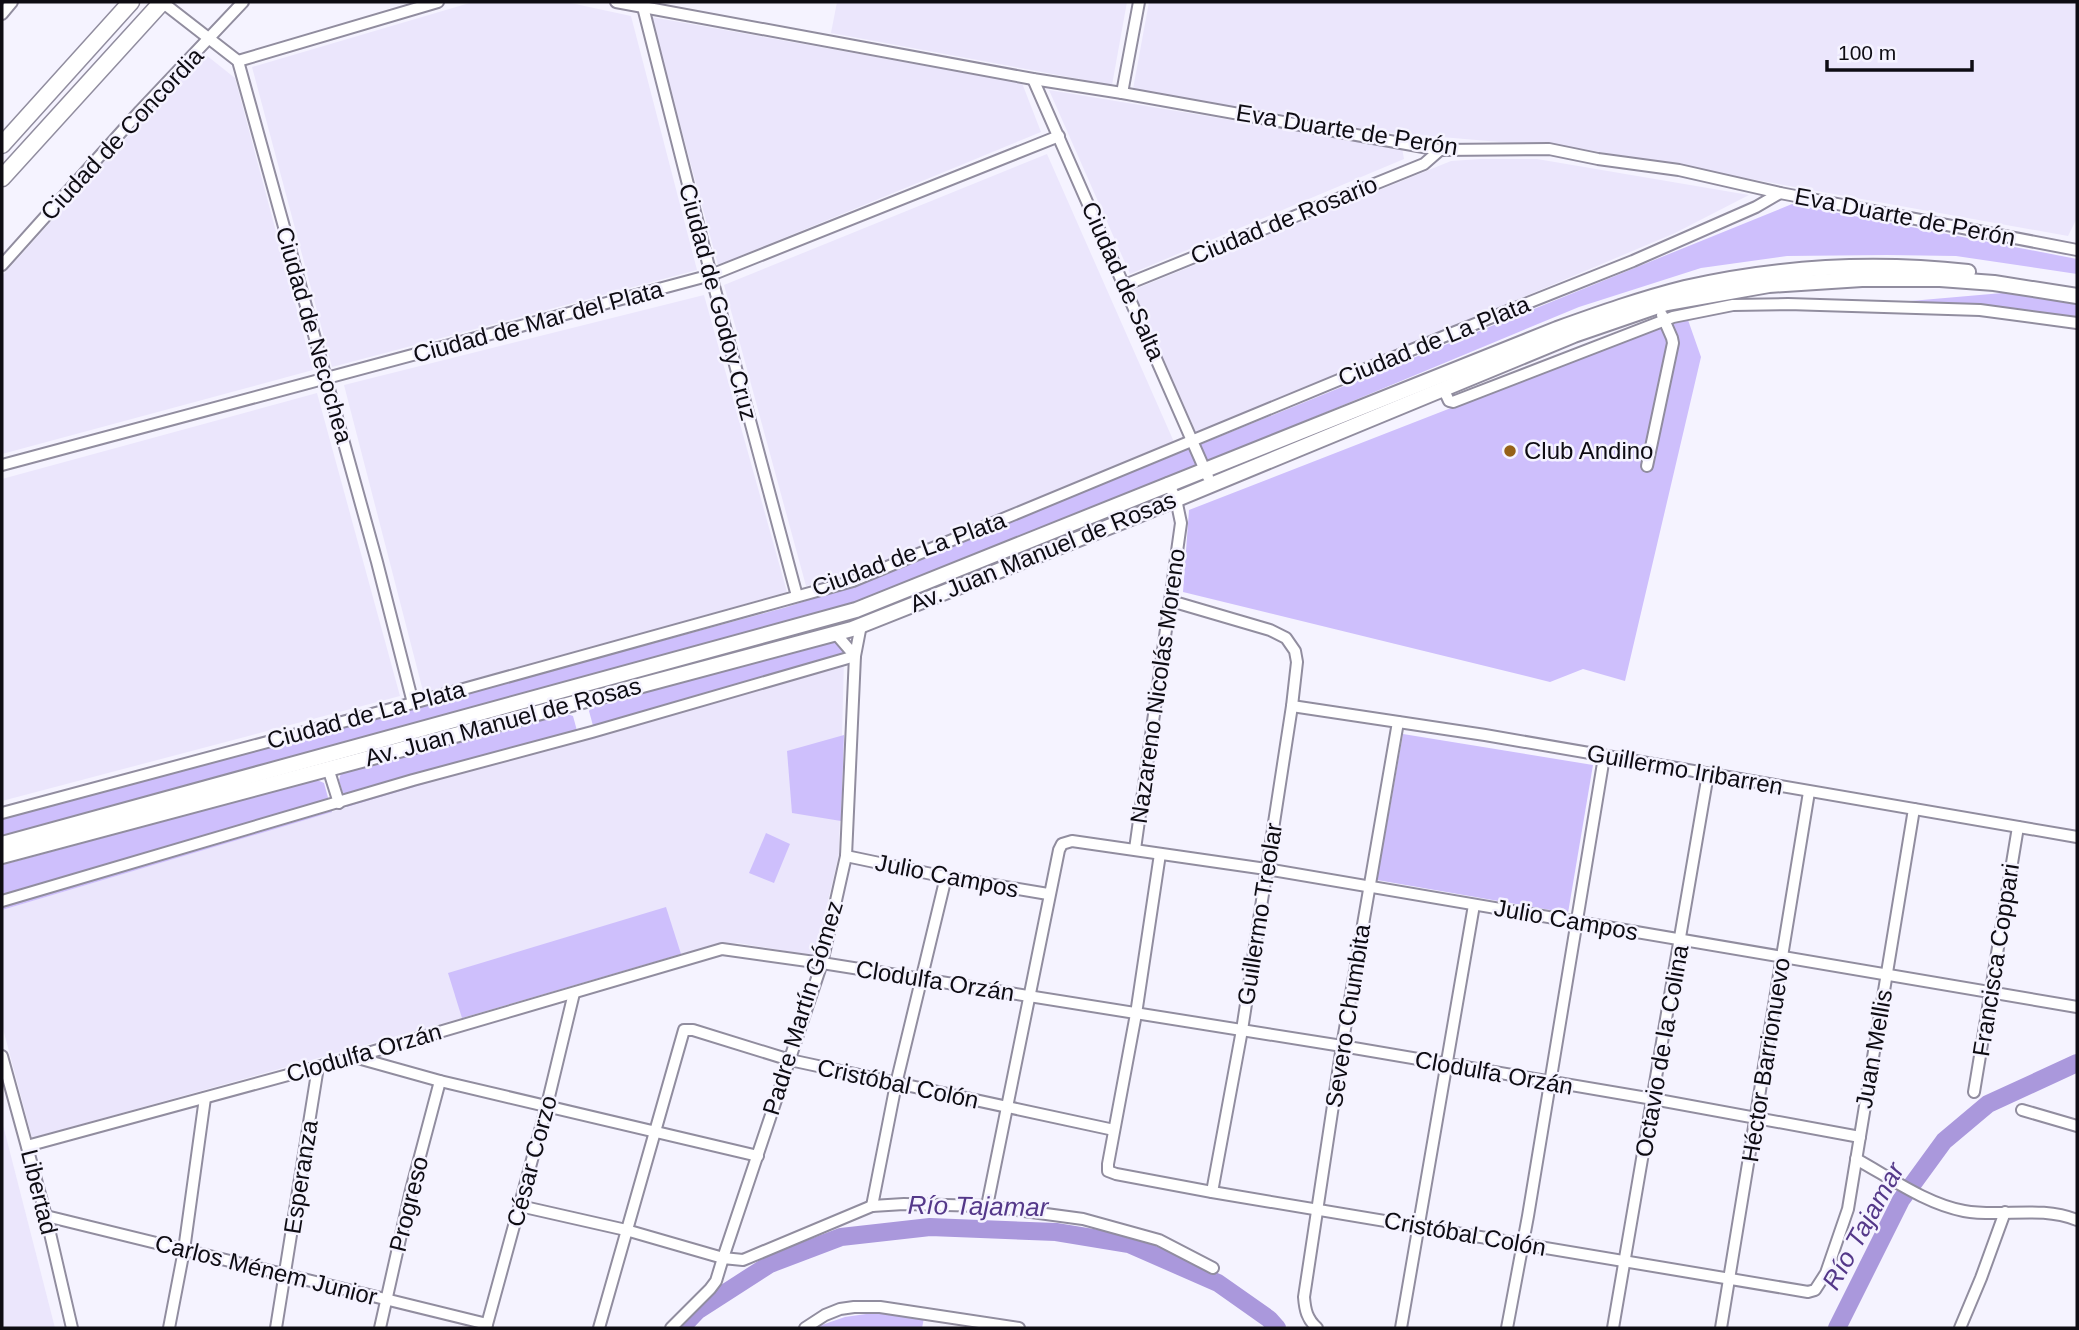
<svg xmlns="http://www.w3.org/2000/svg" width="2079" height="1330" viewBox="0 0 2079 1330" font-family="Helvetica,sans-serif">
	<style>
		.built { fill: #ebe6fc }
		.green { fill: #cebffc }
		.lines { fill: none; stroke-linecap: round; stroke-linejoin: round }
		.river { stroke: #aa98dc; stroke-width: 18 }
		.minor-casing { stroke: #918d9f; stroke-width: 14 }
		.major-casing { stroke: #918d9f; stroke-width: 18 }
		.highway-casing { stroke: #918d9f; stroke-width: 19 }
		.minor { stroke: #fff; stroke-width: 10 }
		.major { stroke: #fff; stroke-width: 14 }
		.highway { stroke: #fff; stroke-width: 16 }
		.poi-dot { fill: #966117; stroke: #f5f3ff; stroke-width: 2.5 }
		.labels { text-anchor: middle; stroke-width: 5; stroke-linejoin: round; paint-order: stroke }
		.street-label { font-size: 24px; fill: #0e0c13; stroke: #f5f3ff }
		.poi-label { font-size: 24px; fill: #0e0c13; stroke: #f5f3ff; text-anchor: start }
		.water-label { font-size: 26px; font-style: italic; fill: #543889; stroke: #f5f3ff }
	</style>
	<rect width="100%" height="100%" fill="#f5f3ff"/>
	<g class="built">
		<polygon points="473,2 566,2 631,16 697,270 332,367 252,67"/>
		<polygon points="837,2 1127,2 1112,85 831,33"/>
		<polygon points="1149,2 2077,2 2077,218 2068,236 1583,149 1383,132 1133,89"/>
		<polygon points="651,17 1022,83 1041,132 718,265"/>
		<polygon points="206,55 235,78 313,370 2,454 2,276 173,86"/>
		<polygon points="1049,90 1402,148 1404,159 1130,274"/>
		<polygon points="1047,154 1174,442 856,573 806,586 724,285"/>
		<polygon points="1480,159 1537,159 1749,195 1675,233 1197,435 1133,290 1451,161"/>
		<polygon points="704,295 787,592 424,695 344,385"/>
		<polygon points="317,393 400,696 2,801 2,479"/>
		<polygon points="844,659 839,854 815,956 738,943 709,946 462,1018 32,1138 2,1025 2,910"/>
		<polygon points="2,1121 55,1328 2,1328"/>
	</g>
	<g class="green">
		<polygon points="1792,204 2077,259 2077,274 1956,256 1887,255 1787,256 1701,268 1579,307 1206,462 1199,445"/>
		<polygon points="2014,292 2077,300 2077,318 1999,307 1899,302"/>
		<polygon points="1688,320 1701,357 1625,681 1583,669 1550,682 1183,592 1189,510 1656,328"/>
		<polygon points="1189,449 1197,467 840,608 2,839 2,819 787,607 855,585"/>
		<polygon points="835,638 843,645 844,659 595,733 589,711 592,706"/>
		<polygon points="561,712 573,716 579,738 347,807 339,780 341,773"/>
		<polygon points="1403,734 1593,765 1568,913 1377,880"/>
		<polygon points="844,735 841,821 792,813 787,751"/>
		<polygon points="317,780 324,783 332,812 2,910 2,865"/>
		<polygon points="766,833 790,844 774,883 749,873"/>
		<polygon points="666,907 681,954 462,1018 448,973"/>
		<polygon points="880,1312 924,1318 922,1328 813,1328 845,1317"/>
	</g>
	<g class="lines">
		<g class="river">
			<polyline points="681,1328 697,1311 770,1264 841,1237 930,1227 1056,1232 1129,1244 1218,1283 1269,1319 1277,1328"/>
			<polyline points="1837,1328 1901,1200 1944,1141 1988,1104 2077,1063"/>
		</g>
		<g class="minor-casing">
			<g id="minor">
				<polyline points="162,2 238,61 377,562 413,703"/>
				<polyline points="616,2 1033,79 1122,93 1440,150 1549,149 1598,159 1679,170 1780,193 2077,250"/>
				<polyline points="643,7 711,275 797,596"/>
				<polyline points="2,14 12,2"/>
				<polyline points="238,61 438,2"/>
				<polyline points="1033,79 1208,477"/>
				<polyline points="1122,93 1139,2"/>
				<polyline points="2,265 140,111 243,2"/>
				<polyline points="1125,285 1424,164 1440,150"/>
				<polyline points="1443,388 1449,401 1453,402 1673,317 1733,305 1788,304 1980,310 2077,323"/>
				<polyline points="2,465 711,275 1059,136"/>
				<polyline points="1647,466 1673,343 1672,338 1662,315"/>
				<polyline points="1171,601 1270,630 1286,638 1295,651 1297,662 1292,706 1242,1030 1212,1192"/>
				<polyline points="1292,706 1485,735 2077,837"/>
				<polyline points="328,768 339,803"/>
				<polyline points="2,813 413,703 853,581 1450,334 1633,261 1756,207 1780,193"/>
				<polyline points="1135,849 1181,523 1176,499 1168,483"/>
				<polyline points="1160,854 1136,1014 1108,1164 1108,1171 1116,1174 1212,1192 1808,1292 1815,1290 1826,1273 1848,1209 1914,809"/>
				<polyline points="846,856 946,877 1048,894"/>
				<polyline points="2,901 413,780 592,732 855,656 861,625"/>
				<polyline points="2,1056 46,1216 72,1328"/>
				<polyline points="354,1057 440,1081 758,1156"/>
				<polyline points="1974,1092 2018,827"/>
				<polyline points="2022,1110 2077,1126"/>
				<polyline points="27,1146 354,1057 722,949 822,963 1342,1046 1653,1099 1860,1137"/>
				<path d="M1856 1159C1889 1177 1926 1204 1964 1211 2003 1218 2038 1205 2077 1220"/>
				<polyline points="520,1206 626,1230 723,1258 822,963 846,856 855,656 836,634"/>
				<polyline points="872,1206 896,1084 946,877"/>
				<polyline points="987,1206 1059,850 1062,844 1072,841 1266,869 2077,1007"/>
				<polyline points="46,1216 487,1324"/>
				<polyline points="169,1328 184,1250 205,1098"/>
				<polyline points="276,1328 318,1067"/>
				<polyline points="380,1328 411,1190 440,1081"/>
				<polyline points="486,1328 547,1105 574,993"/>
				<polyline points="599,1328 684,1030 693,1030 790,1060 1114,1130"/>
				<polyline points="671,1328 710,1289 716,1281 723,1258 743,1260 872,1206 904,1204 987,1206 1083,1219 1159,1240 1213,1268"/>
				<polyline points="805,1328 825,1315 840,1309 854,1307 880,1307 1019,1328"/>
				<path d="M1317 1328C1307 1319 1305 1310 1304 1297L1342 1046 1398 722"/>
				<polyline points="1401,1328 1474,905"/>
				<polyline points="1507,1328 1528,1216 1604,757"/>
				<polyline points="1613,1328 1708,774"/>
				<polyline points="1721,1328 1809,792"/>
				<polyline points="1960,1328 1981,1278 2005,1212"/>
			</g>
		</g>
		<g class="major-casing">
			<g id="major">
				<path d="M2 844 856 610 1557 329C1599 314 1641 299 1685 288 1777 267 1875 262 1968 272"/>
				<polyline points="2,856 852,629 1136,516 1574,335 1667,303 1769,285 1862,279 1940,279 1994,283 2077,296"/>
			</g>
		</g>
		<g class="highway-casing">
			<g id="highway">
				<polyline points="2,145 131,2"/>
				<polyline points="2,178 162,2"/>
			</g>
		</g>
		<use href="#minor" class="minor"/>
		<use href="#major" class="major"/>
		<use href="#highway" class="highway"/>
	</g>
	<circle class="poi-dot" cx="1510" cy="451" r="7"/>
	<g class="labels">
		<g class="street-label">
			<text transform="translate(1347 130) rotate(9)" y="8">Eva Duarte de Perón</text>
			<text transform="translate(122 134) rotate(-47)" y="8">Ciudad de Concordia</text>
			<text transform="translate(1905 217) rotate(11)" y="8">Eva Duarte de Perón</text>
			<text transform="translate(1284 220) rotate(-22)" y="8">Ciudad de Rosario</text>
			<text transform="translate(1123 281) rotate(66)" y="8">Ciudad de Salta</text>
			<text transform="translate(718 302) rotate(75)" y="8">Ciudad de Godoy Cruz</text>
			<text transform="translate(538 322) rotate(-15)" y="8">Ciudad de Mar del Plata</text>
			<text transform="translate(314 335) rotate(74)" y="8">Ciudad de Necochea</text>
			<text transform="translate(1434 341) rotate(-22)" y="8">Ciudad de La Plata</text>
			<text transform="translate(1043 552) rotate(-22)" y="8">Av. Juan Manuel de Rosas</text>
			<text transform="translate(909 554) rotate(-20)" y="8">Ciudad de La Plata</text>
			<text transform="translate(1158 686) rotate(-82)" y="8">Nazareno Nicolás Moreno</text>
			<text transform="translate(366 715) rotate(-15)" y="8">Ciudad de La Plata</text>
			<text transform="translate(503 722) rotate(-15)" y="8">Av. Juan Manuel de Rosas</text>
			<text transform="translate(1685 770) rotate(10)" y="8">Guillermo Iribarren</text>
			<text transform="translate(947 876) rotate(11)" y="8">Julio Campos</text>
			<text transform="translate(1260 914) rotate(-81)" y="8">Guillermo Treolar</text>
			<text transform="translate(1566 920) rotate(10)" y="8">Julio Campos</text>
			<text transform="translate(1996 960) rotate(-81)" y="8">Francisca Coppari</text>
			<text transform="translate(935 981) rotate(9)" y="8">Clodulfa Orzán</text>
			<text transform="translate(803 1008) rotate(-73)" y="8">Padre Martín Gómez</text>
			<text transform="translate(1348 1016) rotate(-81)" y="8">Severo Chumbita</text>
			<text transform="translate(1874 1049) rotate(-80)" y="8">Juan Mellis</text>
			<text transform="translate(1662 1051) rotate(-80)" y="8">Octavio de la Colina</text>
			<text transform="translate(364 1053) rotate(-16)" y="8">Clodulfa Orzán</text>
			<text transform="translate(1766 1060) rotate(-81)" y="8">Héctor Barrionuevo</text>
			<text transform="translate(1494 1073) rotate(10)" y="8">Clodulfa Orzán</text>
			<text transform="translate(898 1084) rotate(12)" y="8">Cristóbal Colón</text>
			<text transform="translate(532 1161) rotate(-75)" y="8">César Corzo</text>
			<text transform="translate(301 1177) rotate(-81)" y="8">Esperanza</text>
			<text transform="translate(39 1192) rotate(76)" y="8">Libertad</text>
			<text transform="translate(409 1204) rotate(-76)" y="8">Progreso</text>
			<text transform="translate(1465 1234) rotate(10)" y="8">Cristóbal Colón</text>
			<text transform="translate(266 1270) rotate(14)" y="8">Carlos Ménem Junior</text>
		</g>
		<g class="poi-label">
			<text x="1524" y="459">Club Andino</text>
		</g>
		<g class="water-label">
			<text transform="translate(978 1206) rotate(1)" y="9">Río Tajamar</text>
			<text transform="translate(1863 1226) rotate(-61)" y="9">Río Tajamar</text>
		</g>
	</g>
	<rect width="2079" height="1330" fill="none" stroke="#0e0c13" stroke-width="7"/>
	<path d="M1827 60v10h145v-10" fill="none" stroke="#0e0c13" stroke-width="3.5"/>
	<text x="1838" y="60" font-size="21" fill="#0e0c13" stroke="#f5f3ff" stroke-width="5" paint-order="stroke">100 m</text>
</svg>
